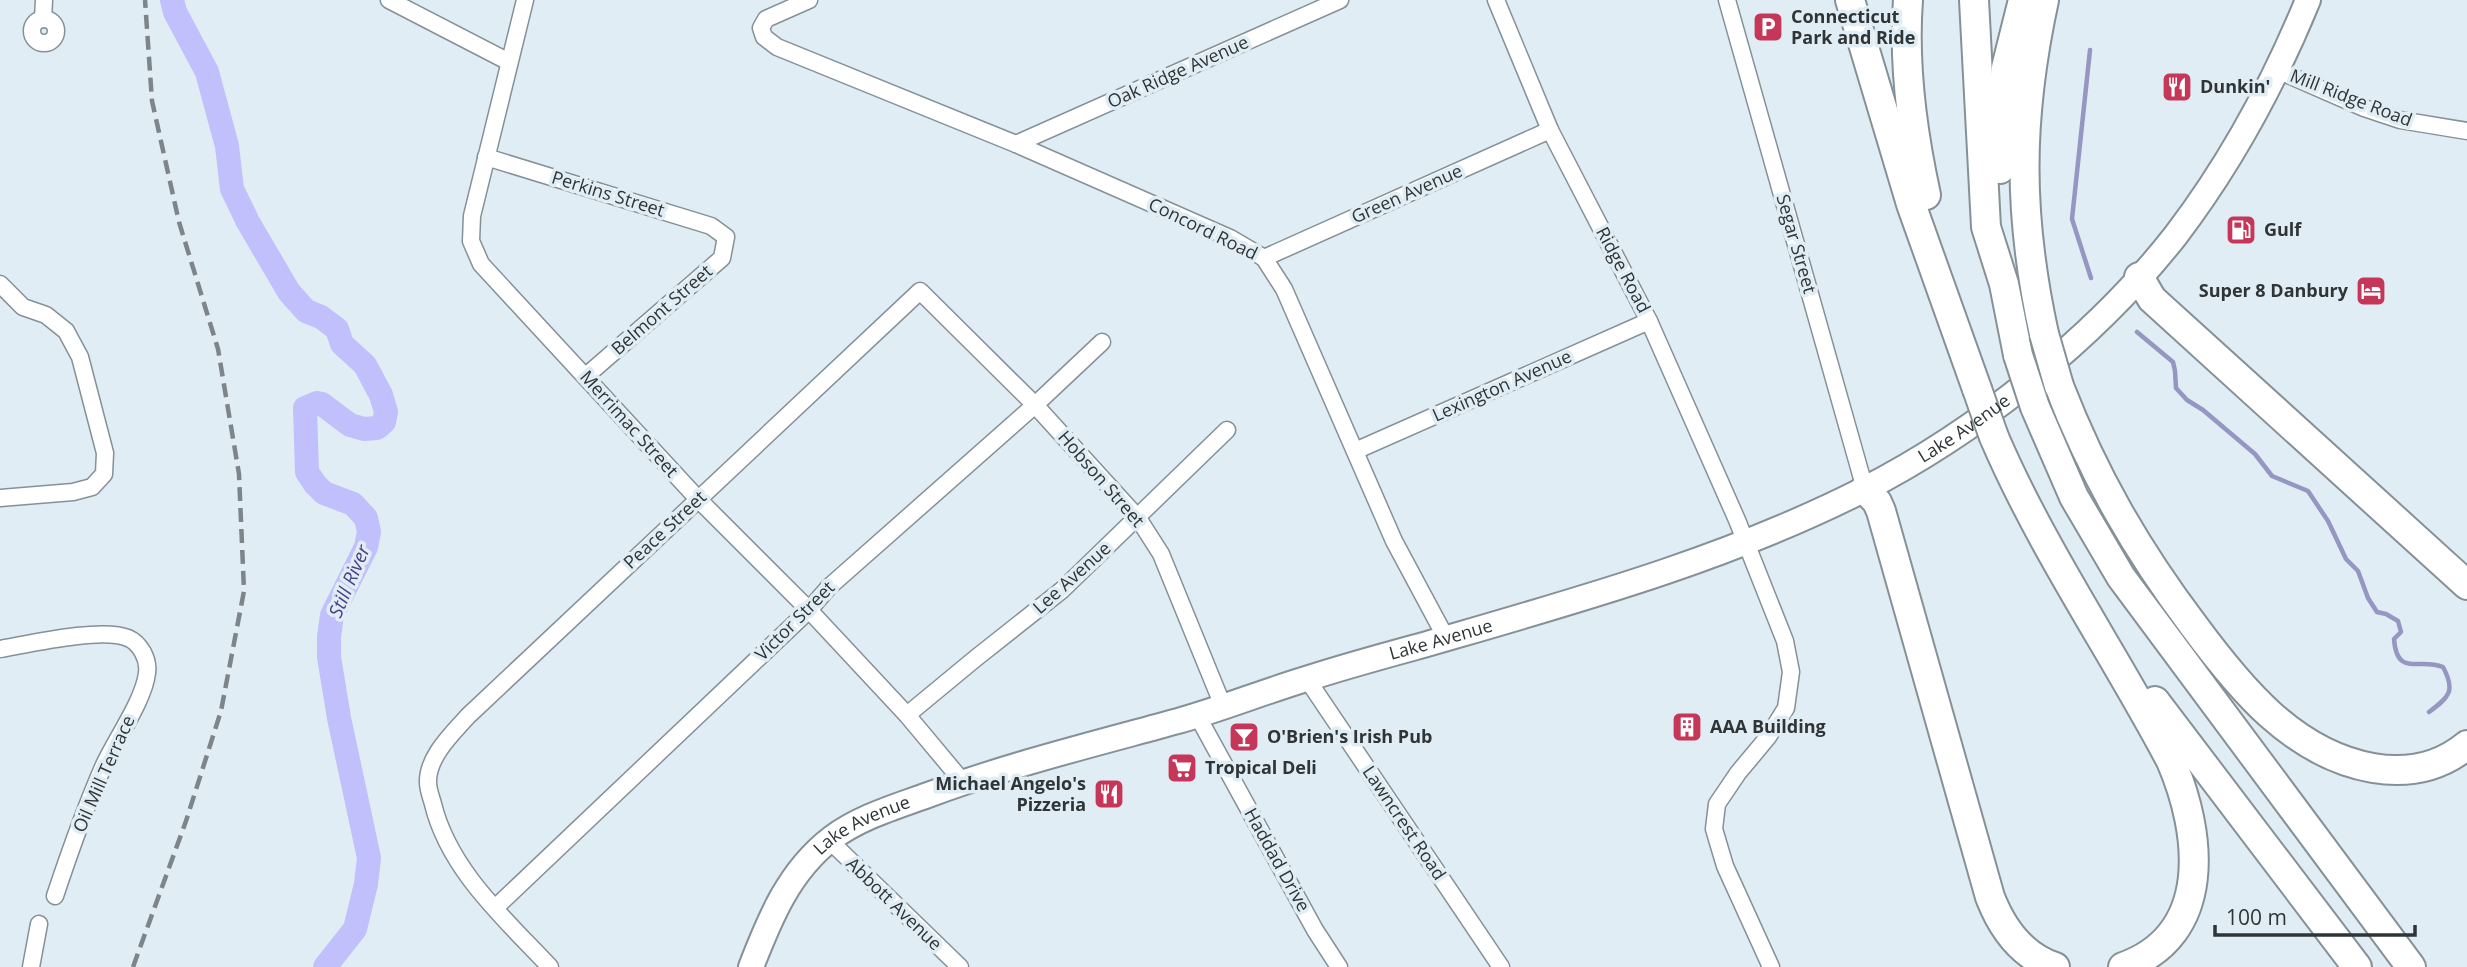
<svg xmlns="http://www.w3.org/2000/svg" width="2467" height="967" viewBox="0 0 2467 967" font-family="'Open Sans',sans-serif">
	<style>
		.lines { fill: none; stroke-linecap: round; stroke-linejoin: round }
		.stream { stroke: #9596c1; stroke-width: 4.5 }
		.river { stroke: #c1c0fc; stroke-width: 24 }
		.minor-casing { stroke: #859197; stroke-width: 19 }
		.primary-casing { stroke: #859197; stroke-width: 28 }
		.motorway-casing { stroke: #859197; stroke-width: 32 }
		.minor { stroke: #fff; stroke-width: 16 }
		.primary { stroke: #fff; stroke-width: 24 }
		.motorway { stroke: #fff; stroke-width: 28 }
		.rail { stroke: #7d858a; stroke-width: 4.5; stroke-dasharray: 14 7; stroke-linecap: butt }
		.motorway-bridge-casing { stroke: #859197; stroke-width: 32; stroke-linecap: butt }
		.motorway-bridge { stroke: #fff; stroke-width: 28 }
		.labels { text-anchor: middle; stroke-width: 7; stroke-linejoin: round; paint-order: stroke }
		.poi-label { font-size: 18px; font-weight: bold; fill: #2f3436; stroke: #e0edf4; text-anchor: start }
		.street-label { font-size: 18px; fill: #2f3436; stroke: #e0edf4 }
		.water-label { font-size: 19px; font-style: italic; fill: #4a4289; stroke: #e0edf4 }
	</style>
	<rect width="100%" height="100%" fill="#e0edf4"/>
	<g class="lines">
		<g class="stream">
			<polyline points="2090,50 2072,219 2091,278"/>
			<path d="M2137 332 2173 362 2175 371 2176 388 2187 400 2203 410 2255 454 2272 476 2308 491 2328 521 2346 559 2358 571 2368 598 2377 612 2386 614 2398 621 2401 632 2394 639C2397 678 2419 657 2443 667 2456 691 2449 697 2429 712"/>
		</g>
		<polyline class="river" points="172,0 175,12 207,72 227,146 232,189 248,222 289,292 306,311 321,317 337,329 342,344 365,365 381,395 386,412 384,422 377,428 364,429 350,425 322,404 317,403 305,408 307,472 315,484 324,493 353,504 366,518 369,532 366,547 332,615 329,637 329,657 339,718 369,858 366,884 355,929 325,967"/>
		<g class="minor-casing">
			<g id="minor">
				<polyline points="389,0 509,62"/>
				<polyline points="525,0 472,216 471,241 481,264 698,499 809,610 907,715 963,782"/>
				<polyline points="809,0 766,19 761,28 764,37 777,47 1016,144 1230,238 1264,258 1284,289 1394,541 1446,638"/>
				<polyline points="1496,0 1550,130 1649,321 1737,520 1785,641 1791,672 1786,708 1768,737 1738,773 1717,804 1714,829 1725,866 1771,967"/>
				<polyline points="1727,0 1865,489"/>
				<circle cx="44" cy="31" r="12"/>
				<polyline points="43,19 44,0"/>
				<polyline points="2277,70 2364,108 2400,120 2467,131"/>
				<polyline points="1016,144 1340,0"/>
				<polyline points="486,157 711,226 726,237 722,258 586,376"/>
				<polyline points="1264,258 1550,130"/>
				<polyline points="0,284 23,307 46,315 66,331 80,357 105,453 104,474 92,487 73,492 0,498"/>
				<polyline points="1355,451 1649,321"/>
				<path d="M0 649C29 644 102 627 128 638 140 643 149 659 147 673 144 700 116 739 104 765 85 808 70 851 55 896"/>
				<polyline points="1307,679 1501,967"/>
				<polyline points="907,715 976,658 1062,590 1227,430"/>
				<polyline points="1197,715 1315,930 1339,967"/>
				<polyline points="829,840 960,967"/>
				<polyline points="495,908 809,610 829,587 1035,405 1102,342"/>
				<polyline points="31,967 39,924"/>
				<path d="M550 967C505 919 449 870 433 804 431 797 428 789 428 783 427 757 452 734 468 716L920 291 1035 405 1138 518 1161 554 1223 706"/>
			</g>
		</g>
		<g class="primary-casing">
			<g id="primary">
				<path id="s1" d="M751 967C770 918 789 871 832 838 860 817 895 807 928 795 1009 765 1094 744 1178 721 1221 709 1263 692 1306 679 1346 666 1387 655 1427 644 1575 601 1725 560 1863 490 1977 432 2097 336 2176 235 2230 164 2274 83 2308 0"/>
			</g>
		</g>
		<g class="motorway-casing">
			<g id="motorway">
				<polyline points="1850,0 1911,204 1977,389"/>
				<path d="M1908 0C1903 66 1912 131 1926 195"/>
				<polyline points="1974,0 1986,227 2004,284 2018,355"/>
				<polyline points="2000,169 2000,137 2006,68 2023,0"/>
				<polyline points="2139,277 2152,299 2467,585"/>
				<path d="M2044 334C2018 215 2018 120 2044 0"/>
				<path d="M2059 386C2094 476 2136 549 2194 626 2239 687 2293 754 2373 768 2408 774 2439 768 2467 745"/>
				<polyline points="2035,407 2074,497 2121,577 2411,967"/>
				<path d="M1994 437C2042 549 2114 653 2171 761 2202 833 2214 935 2123 967"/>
				<path d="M1865 489 1877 502 1881 511 1990 897C2002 928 2022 956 2055 967"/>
				<polyline points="2155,701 2357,967"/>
			</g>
		</g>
		<use href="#minor" class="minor"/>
		<use href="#primary" class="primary"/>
		<use href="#motorway" class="motorway"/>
		<polyline class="rail" points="133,967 186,821 221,711 244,591 239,474 218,349 179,222 152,101 145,0"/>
		<g class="motorway-bridge-casing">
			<g id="motorway-bridge">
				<polyline points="2044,334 2059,386"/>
				<polyline points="2018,355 2035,407"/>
				<polyline points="1977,389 1994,437"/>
			</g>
		</g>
		<use href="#motorway-bridge" class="motorway-bridge"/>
	</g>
	<defs>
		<g id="parking-square" transform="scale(1.575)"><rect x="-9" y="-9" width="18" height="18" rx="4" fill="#c63658" stroke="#e0edf4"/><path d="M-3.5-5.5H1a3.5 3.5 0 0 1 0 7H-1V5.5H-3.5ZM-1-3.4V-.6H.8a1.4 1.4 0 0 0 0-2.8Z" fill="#fff"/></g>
		<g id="restaurant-square" transform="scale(1.575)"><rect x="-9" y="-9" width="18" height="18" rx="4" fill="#c63658" stroke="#e0edf4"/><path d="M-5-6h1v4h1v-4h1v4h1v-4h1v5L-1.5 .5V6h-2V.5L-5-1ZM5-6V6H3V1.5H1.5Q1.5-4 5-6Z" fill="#fff"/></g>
		<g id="fuel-square" transform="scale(1.575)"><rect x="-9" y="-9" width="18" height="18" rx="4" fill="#c63658" stroke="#e0edf4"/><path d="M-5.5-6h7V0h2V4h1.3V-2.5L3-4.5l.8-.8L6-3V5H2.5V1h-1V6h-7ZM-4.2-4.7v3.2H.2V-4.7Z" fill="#fff"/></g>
		<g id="hotel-square" transform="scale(1.575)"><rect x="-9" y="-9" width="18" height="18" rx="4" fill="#c63658" stroke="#e0edf4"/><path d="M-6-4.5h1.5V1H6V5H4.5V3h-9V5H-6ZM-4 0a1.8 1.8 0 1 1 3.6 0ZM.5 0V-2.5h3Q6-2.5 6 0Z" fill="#fff"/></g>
		<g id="building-square" transform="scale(1.575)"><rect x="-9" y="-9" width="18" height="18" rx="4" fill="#c63658" stroke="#e0edf4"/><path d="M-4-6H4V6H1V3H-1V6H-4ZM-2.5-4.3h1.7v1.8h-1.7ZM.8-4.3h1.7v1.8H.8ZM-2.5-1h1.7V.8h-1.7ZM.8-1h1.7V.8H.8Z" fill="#fff"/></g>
		<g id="bar-square" transform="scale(1.575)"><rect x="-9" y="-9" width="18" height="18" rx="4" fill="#c63658" stroke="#e0edf4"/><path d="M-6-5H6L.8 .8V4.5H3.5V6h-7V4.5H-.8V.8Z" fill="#fff"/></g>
		<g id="supermarket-square" transform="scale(1.575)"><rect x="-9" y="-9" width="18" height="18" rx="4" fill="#c63658" stroke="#e0edf4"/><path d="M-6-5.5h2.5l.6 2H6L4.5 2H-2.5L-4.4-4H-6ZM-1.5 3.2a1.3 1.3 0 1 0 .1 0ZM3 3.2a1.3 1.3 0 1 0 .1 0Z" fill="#fff"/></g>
	</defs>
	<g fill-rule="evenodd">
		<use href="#parking-square" x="1768" y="27"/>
		<use href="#restaurant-square" x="2177" y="87"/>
		<use href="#fuel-square" x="2241" y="230"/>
		<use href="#hotel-square" x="2371" y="291"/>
		<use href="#building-square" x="1687" y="727"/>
		<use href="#bar-square" x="1244" y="737"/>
		<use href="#supermarket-square" x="1182" y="768"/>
		<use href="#restaurant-square" x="1109" y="794"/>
	</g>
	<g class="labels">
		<g class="poi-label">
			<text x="1791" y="23">Connecticut<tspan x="1791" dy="21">Park and Ride</tspan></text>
			<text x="2200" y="93">Dunkin'</text>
			<text x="2264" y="236">Gulf</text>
			<text x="2348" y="297" text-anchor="end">Super 8 Danbury</text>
			<text x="1710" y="733">AAA Building</text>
			<text x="1267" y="743">O'Brien's Irish Pub</text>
			<text x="1205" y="774">Tropical Deli</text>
			<text x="1086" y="790" text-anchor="end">Michael Angelo's<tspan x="1086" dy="21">Pizzeria</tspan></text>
		</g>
		<g class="street-label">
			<text transform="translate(1178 72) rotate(-24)" y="6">Oak Ridge Avenue</text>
			<text transform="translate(2351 98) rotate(21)" y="6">Mill Ridge Road</text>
			<text transform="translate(608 194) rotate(17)" y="6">Perkins Street</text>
			<text transform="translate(1407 194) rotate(-24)" y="6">Green Avenue</text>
			<text transform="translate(1203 229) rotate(26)" y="6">Concord Road</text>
			<text transform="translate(1796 244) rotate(74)" y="6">Segar Street</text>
			<text transform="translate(1623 270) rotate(62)" y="6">Ridge Road</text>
			<text transform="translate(662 310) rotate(-41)" y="6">Belmont Street</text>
			<text transform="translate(1502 386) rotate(-24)" y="6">Lexington Avenue</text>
			<text transform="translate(629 424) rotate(48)" y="6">Merrimac Street</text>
			<text dy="6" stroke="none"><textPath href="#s1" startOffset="1363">Lake Avenue</textPath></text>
			<text transform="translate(1101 479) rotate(49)" y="6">Hobson Street</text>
			<text transform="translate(665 530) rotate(-43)" y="6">Peace Street</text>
			<text transform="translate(1072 578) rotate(-42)" y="6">Lee Avenue</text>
			<text transform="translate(795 621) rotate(-45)" y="6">Victor Street</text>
			<text dy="6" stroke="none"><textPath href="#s1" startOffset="796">Lake Avenue</textPath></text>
			<text transform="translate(104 774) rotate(-66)" y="6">Oil Mill Terrace</text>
			<text transform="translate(1404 823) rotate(56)" y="6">Lawncrest Road</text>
			<text dy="6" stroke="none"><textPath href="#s1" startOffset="187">Lake Avenue</textPath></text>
			<text transform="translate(1277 860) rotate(61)" y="6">Haddad Drive</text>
			<text transform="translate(894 904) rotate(44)" y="6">Abbott Avenue</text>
		</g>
		<g class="water-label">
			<text transform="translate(349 581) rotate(-67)" y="7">Still River</text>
		</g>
	</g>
	<path d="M2215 925v10h200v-10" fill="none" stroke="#2f3436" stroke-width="3.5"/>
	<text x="2226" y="925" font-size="21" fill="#2f3436" stroke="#e0edf4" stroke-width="5" paint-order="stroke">100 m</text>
</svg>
